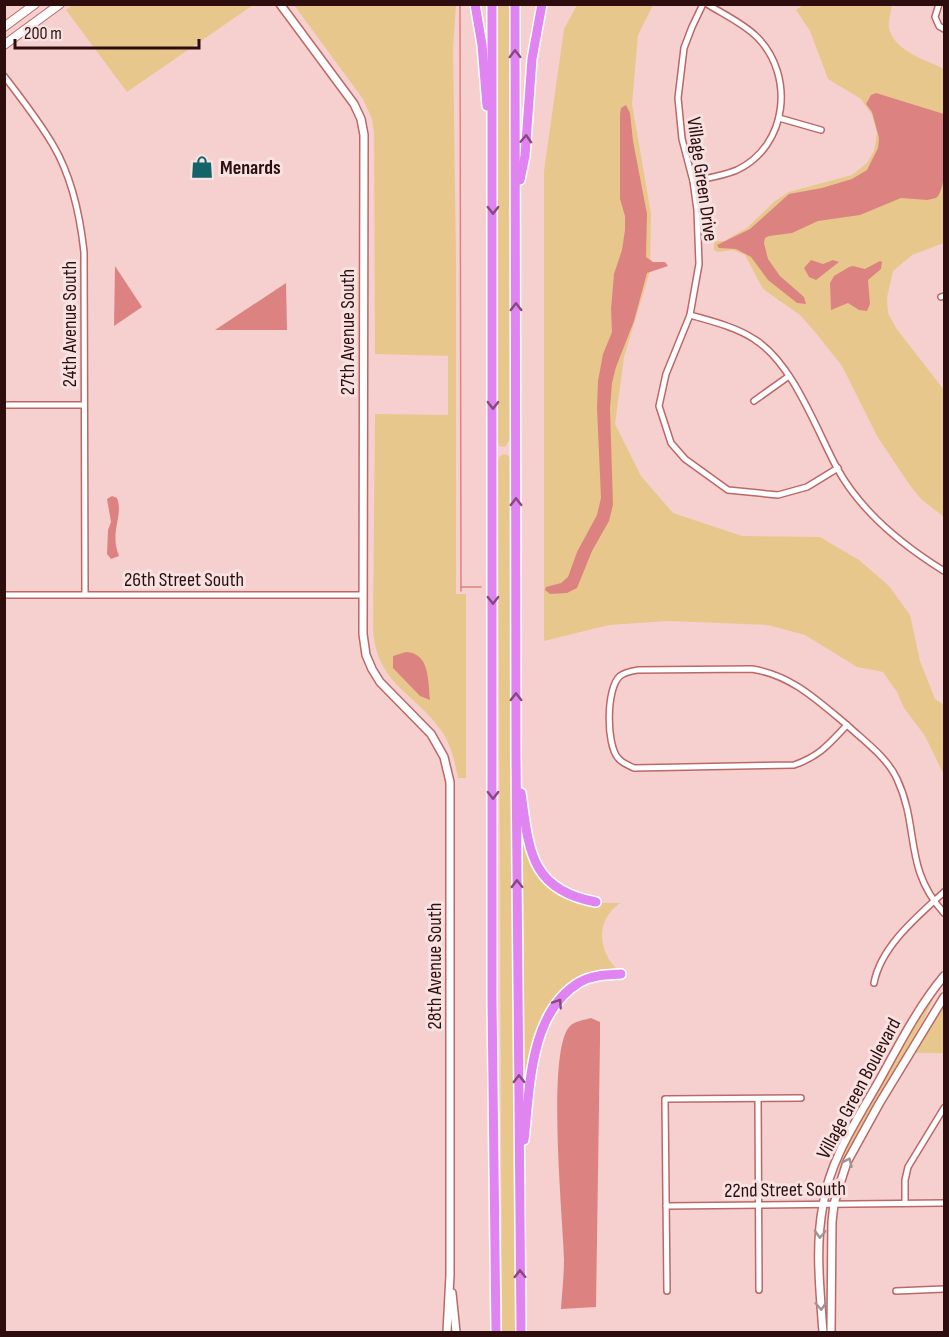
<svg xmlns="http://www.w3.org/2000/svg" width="949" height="1337" viewBox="0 0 949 1337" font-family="'Sofia Sans Condensed',sans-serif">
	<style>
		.green { fill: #e8c78d }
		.water { fill: #dc8381 }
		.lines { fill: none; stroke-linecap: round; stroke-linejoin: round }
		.stream { stroke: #dc8381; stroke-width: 1.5 }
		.minor-casing { stroke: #bb6867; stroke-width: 8 }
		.tertiary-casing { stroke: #bb6867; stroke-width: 10 }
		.secondary-casing { stroke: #bb6867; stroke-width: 10 }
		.motorway-casing { stroke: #fff; stroke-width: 12 }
		.minor { stroke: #fff; stroke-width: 5 }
		.tertiary { stroke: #fff; stroke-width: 7 }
		.secondary { stroke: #fff; stroke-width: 8 }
		.motorway { stroke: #df84f0; stroke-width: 9 }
		.oneway { stroke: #86487f }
		.oneway2 { stroke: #a19293 }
		.labels { text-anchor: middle; stroke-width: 6; stroke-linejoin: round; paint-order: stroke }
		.poi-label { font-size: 20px; font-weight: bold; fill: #2e0d0e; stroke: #f6e2e1; text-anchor: start }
		.street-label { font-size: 20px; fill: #2e0d0e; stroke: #f6e2e1 }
	</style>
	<rect width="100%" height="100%" fill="#f6d0ce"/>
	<g class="green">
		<polygon points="73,4 253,4 253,5 127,92 66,10"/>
		<polygon points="509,4 511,438 505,447 499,446 498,440 498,5"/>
		<path d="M294 5H456L453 48 456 260V594H466V778H458C455 761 451 745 441 730 413 691 376 684 373 628L375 414 448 415V356L375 354 374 133 372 119 363 99Z"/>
		<polygon points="577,5 653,5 638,35 632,104 651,214 650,271 624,357 615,424 641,476 673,513 742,536 820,537 859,560 889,586 910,615 920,661 935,699 944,705 944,775 925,736 904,708 897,692 883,672 857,667 805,635 768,625 668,621 609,625 544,641 544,171 564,29"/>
		<path d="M803 5H892C891 11 888 22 889 28 894 51 926 60 944 69V243L912 255 893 271 887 298 888 313 896 328 944 390V517L921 499 909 484 877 436 842 366 815 332 800 315 763 289 745 255 733 250 718 252 714 250V241H724L747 228 775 201 789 192 852 175 867 163 874 151 877 133 872 115 861 99 828 79 810 31 796 10Z"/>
		<polygon points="504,454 509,456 511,466 515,1332 502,1332 498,463 499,457"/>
		<path d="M523 836C527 846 527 858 533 868 550 903 587 903 620 903 594 921 598 953 620 972L587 975 575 980 552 1002 536 1034 524 1092Z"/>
		<polygon points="937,991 924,1019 838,1171 849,1140 925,1008"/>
		<polygon points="944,1007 944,1053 912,1053"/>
	</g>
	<g class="water">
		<path d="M876 93 944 114C945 132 949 187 936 198L927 200 901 198 860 215 818 221 792 233 769 236 765 238 764 243 768 259 780 276 804 297 806 304 797 303 768 280 751 257 736 249 719 248 717 245 750 229 789 194 822 188 852 179 867 170 878 148 879 138 872 112 866 104 871 95Z"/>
		<polygon points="626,105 630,113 633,141 647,214 646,257 653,262 665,262 668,266 647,273 634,321 616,367 612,383 610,408 613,505 609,521 592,551 577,588 567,593 550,594 545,590 546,587 561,583 568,577 577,552 597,515 601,498 597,408 598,381 603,354 612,332 611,309 614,274 622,250 625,230 625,216 620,199 620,114 621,108"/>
		<polygon points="811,260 823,264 833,260 839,262 816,280 809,277 804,268"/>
		<polygon points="880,261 882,262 881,269 868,280 870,304 867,311 859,310 848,303 831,310 830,283 834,276 849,267 853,266 865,269"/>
		<polygon points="115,266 142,307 114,326"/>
		<polygon points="286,283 287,330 215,330"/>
		<path d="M112 496 117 498C124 516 109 531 119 556L111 559 107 554 108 530 111 522 107 499Z"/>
		<path d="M406 652C430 653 428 681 430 700L420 696 393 668V656Z"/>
		<path d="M591 1018 600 1022V1040L596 1307 561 1309C562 1292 564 1276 564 1259 563 1218 546 1050 570 1026 575 1021 584 1020 591 1018Z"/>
	</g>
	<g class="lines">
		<g class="stream">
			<polyline points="460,4 461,591"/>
			<polyline points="461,587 481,587"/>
		</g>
		<g class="minor-casing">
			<g id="minor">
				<polyline points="703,4 692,27 684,48 678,98 682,139 693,181 697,210 699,264 690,315 666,374 659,406 671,443 685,459 728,490 778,495 807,487 838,468"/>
				<polyline points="939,4 935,17 939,26 944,29"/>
				<path d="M4 76C21 98 39 121 53 145 72 177 80 215 84 252L85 594"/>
				<polyline points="779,118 821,130"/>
				<path d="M693 181C708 178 723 176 737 170 788 146 795 75 757 37 743 23 723 14 707 4"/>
				<polyline points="941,297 944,296"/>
				<path d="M690 315C711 321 736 327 754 339 793 363 816 429 837 468 861 512 902 545 944 571"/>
				<polyline points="754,401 789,376"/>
				<polyline points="4,405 84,405"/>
				<polyline points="4,595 363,595"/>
				<path d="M752 669C791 675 817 700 847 725 829 744 820 756 794 765L634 768C628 765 622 763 618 758 606 744 606 688 620 676 625 672 632 671 638 670Z"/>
				<path d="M847 725C864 741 887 757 897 779 920 828 903 868 944 913"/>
				<path d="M874 983C881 946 918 916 944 892"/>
				<polyline points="758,1099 759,1290"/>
				<polyline points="905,1203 905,1180 908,1167 944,1108"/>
				<polyline points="666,1206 944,1203"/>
				<polyline points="667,1291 665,1099 801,1098"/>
				<polyline points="896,1291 944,1289"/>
			</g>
		</g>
		<g class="tertiary-casing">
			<g id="tertiary">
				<polyline points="280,4 354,104 361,119 364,135 363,634 366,655 372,669 380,682 431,734 444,757 450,782 450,1275 447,1332"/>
				<polyline points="452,1293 456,1332"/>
				<path d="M823 1332C820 1291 815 1246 823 1205 830 1159 857 1120 879 1081 899 1045 918 1007 944 976"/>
				<polyline points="831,1332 832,1222 834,1204 839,1187 847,1162 879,1104 944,997"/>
			</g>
		</g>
		<g class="secondary-casing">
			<g id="secondary">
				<polyline points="4,27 35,4"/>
				<polyline points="4,45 60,4"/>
			</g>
		</g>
		<g class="motorway-casing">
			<g id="motorway">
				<polyline points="475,4 482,45 487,106"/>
				<polyline points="492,4 492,1000 496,1332"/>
				<polyline points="515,4 516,755 521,1332"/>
				<polyline points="520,180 525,156 532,59 542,4"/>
				<path d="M521 793C529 850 530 890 596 902"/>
				<path d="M524 1140C530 1088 529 1012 580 982 593 975 607 975 621 974"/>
			</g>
		</g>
		<use href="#minor" class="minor"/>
		<use href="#tertiary" class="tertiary"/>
		<use href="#secondary" class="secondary"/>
		<use href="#motorway" class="motorway"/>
	</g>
	<defs><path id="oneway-chevron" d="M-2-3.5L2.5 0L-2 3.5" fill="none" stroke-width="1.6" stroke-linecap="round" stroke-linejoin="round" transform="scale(1.5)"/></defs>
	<g class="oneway">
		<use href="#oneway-chevron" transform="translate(515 54) rotate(-90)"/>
		<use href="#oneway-chevron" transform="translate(526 139) rotate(-87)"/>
		<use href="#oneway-chevron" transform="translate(493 210) rotate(90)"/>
		<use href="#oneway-chevron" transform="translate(516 307) rotate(-90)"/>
		<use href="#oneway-chevron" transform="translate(493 405) rotate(90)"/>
		<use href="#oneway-chevron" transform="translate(516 502) rotate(-90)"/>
		<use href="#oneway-chevron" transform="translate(493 600) rotate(90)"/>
		<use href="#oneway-chevron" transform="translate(516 697) rotate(-90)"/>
		<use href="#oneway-chevron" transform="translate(493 795) rotate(90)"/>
		<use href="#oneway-chevron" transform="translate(517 884) rotate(-91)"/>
		<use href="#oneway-chevron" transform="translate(558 1003) rotate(-56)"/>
		<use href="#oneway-chevron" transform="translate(519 1079) rotate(-90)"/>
		<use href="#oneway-chevron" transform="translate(520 1274) rotate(-91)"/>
	</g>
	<g class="oneway2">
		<use href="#oneway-chevron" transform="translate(848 1162) rotate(-66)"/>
		<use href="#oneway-chevron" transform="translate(820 1234) rotate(92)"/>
		<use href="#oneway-chevron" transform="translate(821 1306) rotate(87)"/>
	</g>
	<defs>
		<g id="shop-bare" transform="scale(1.8)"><path d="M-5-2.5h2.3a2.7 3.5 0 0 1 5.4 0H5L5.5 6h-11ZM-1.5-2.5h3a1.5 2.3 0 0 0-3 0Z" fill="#146368" stroke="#f6e2e1" stroke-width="2.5" paint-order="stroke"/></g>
	</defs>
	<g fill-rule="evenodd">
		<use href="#shop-bare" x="202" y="167"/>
	</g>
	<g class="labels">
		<g class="poi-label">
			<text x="220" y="174">Menards</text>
		</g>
		<g class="street-label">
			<text transform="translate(703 179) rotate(82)" y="7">Village Green Drive</text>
			<text transform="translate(69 324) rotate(-90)" y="7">24th Avenue South</text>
			<text transform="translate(347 332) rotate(-90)" y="7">27th Avenue South</text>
			<text x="184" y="586">26th Street South</text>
			<text transform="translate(434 966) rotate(-90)" y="7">28th Avenue South</text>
			<text transform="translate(858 1088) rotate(-62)" y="7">Village Green Boulevard</text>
			<text transform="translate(785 1189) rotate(-1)" y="7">22nd Street South</text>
		</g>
	</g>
	<rect width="949" height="1337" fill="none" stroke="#2e0d0e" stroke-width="12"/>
	<path d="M15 39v9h184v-9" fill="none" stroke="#2e0d0e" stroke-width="3"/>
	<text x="24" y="39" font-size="18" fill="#2e0d0e" stroke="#f6e2e1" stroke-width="4.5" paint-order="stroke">200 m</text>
</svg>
